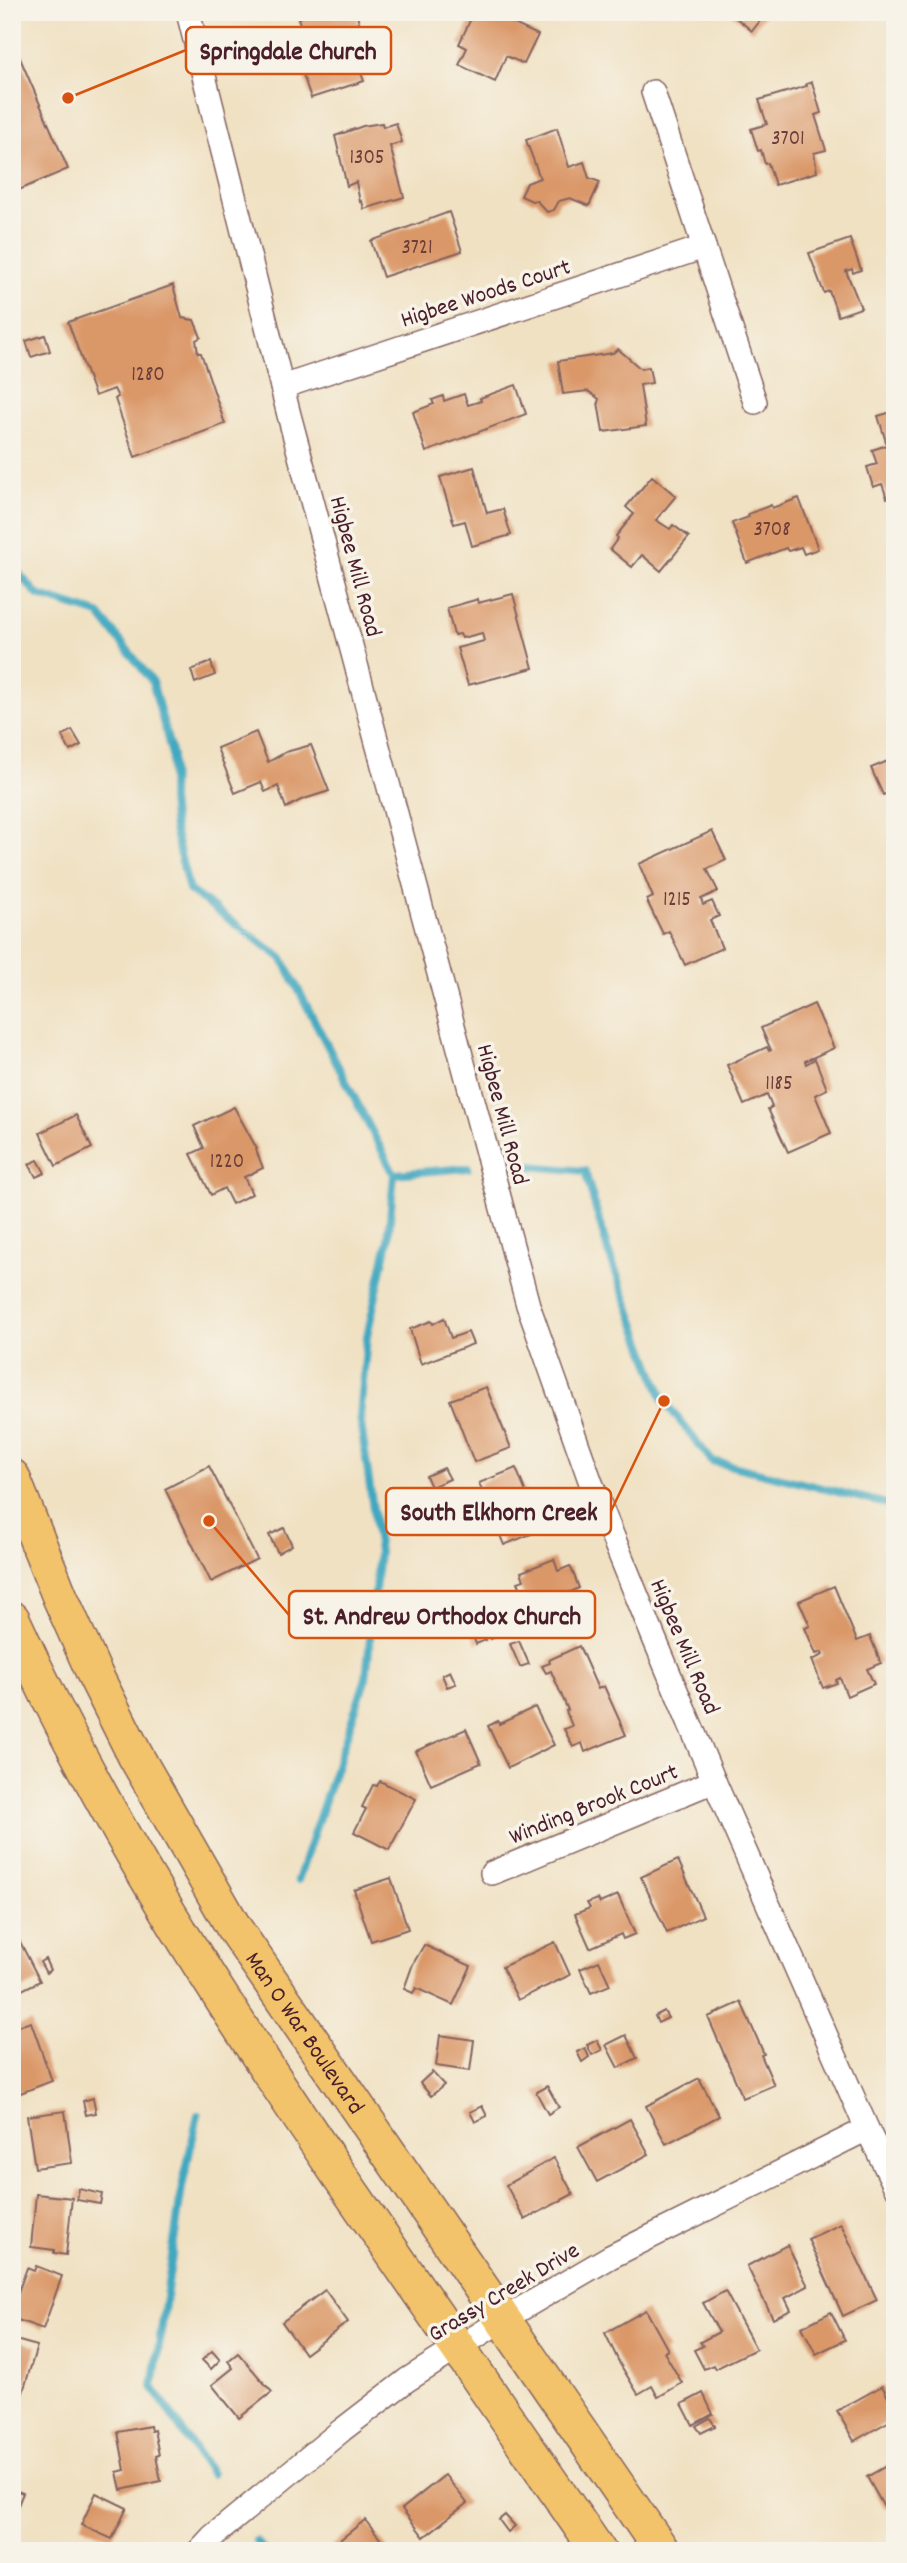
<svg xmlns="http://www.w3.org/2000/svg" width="907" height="2563" viewBox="0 0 907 2563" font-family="Dekko,sans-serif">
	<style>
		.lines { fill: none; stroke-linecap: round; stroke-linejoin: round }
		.stream { stroke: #40a8c0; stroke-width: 8 }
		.building { fill: #da9767 }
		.street-casing { stroke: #846360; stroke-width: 26 }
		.primary-casing { stroke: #846360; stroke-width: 38 }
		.street { stroke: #fff; stroke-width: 23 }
		.primary { stroke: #f2c36a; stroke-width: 35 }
		.labels { text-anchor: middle; stroke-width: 7; stroke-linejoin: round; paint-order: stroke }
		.number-label { font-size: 21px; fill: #6e3d3a }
		.street-label { font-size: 24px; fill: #4a1f2b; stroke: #f7f3e8 }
		.leader { fill: none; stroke: #d8530f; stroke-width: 2.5 }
		.callout-dot { fill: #d8530f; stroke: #f7f3e8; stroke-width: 2.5 }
		.callout { fill: #f7f3e8; stroke: #d8530f; stroke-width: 2.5 }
		.callout-label { font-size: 26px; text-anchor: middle; font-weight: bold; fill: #4a1f2b }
	</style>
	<rect width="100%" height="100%" fill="#f7f3e8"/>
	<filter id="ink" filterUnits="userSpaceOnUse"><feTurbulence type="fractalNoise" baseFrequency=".0143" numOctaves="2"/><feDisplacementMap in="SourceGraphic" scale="14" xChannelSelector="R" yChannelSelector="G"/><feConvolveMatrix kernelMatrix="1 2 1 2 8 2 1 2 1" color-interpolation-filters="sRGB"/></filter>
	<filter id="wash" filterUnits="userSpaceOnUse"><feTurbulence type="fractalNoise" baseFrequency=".00686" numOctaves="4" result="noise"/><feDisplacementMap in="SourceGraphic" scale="28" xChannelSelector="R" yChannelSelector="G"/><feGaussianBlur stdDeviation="1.57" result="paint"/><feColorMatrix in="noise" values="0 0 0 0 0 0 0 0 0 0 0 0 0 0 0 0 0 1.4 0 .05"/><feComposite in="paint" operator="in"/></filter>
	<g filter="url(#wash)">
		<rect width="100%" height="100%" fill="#f0e1c3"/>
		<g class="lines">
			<g class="stream">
				<polyline points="12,566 38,595 99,614 152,681 172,755 171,799 174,829 189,890 282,958 394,1174 468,1168"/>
				<polyline points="508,1164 585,1171 608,1251 664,1401 712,1461 895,1506"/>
				<polyline points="298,1880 366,1678 379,1552 360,1417 367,1336 388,1241 394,1174"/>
				<polyline points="198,2115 182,2187 153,2387 211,2474"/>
				<polyline points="256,2541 263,2551"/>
			</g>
		</g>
		<g id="blocks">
			<g class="building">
				<polygon points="315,12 356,12 369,56 356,60 364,81 311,98 301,69 316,64 311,47 308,48 298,18"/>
				<polygon points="474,12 488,12 538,35 524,64 506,56 495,82 459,65 467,48 459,44"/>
				<polygon points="729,12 767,12 752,31"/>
				<polygon points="16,49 68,169 12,193 12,51"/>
				<polygon points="812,82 821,113 815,115 826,150 814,153 817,172 775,185 768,163 765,164 761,150 758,151 751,129 767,124 759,100 807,86 806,84"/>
				<polygon points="382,123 383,127 396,123 402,142 390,146 404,197 364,209 362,201 360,202 356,182 347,186 335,136 363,126"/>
				<polygon points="557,128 569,167 584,162 589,178 600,182 589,206 570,198 559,201 554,210 547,212 536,200 532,201 521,196 527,183 540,178 526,140"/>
				<polygon points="449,212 462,251 383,277 371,241"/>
				<polygon points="850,239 861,270 853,273 852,269 846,271 861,308 838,316 829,291 824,293 809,253"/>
				<polygon points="173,285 182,318 194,320 201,337 196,340 198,353 201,353 225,424 135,457 115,399 118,397 114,389 95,396 68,322"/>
				<polygon points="45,335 50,351 31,357 26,341"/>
				<polygon points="618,349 641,369 649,367 652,383 640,385 646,426 603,432 598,402 599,399 588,391 563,394 558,361 613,353"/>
				<polygon points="516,385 526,414 426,452 413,412 434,404 432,400 443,396 444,401 464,394 468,405 481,401 480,398"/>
				<polygon points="895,411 895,495 887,498 882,484 873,487 867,467 877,464 872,450 887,445 878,416"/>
				<polygon points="474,467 487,513 503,509 511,535 472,546 465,521 454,524 440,477"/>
				<polygon points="652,476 676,496 656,520 670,529 673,525 689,537 661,571 642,555 632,567 610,549 618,538 616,536 634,514 626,507"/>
				<polygon points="799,498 818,549 804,554 801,547 788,551 786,548 747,563 732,523 749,517 748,514 756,511 771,505 772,508"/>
				<polygon points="513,594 533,668 468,685 457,648 484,641 482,633 462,638 460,634 454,635 447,608 475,600 477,599 478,603"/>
				<polygon points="211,662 215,675 195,683 191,670"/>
				<polygon points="72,730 81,745 70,751 62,736"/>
				<polygon points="256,732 268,762 286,752 311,745 329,791 301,800 286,808 278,786 265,792 261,782 235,793 217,748"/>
				<polygon points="895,758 895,790 883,795 871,768"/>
				<polygon points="712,831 726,860 707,869 718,891 701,899 703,905 712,901 719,916 710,920 722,948 685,965 669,931 663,934 648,903 647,900 653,897 639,864"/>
				<polygon points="814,1004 834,1048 805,1061 806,1064 815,1059 827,1089 815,1095 831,1133 788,1152 768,1109 772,1107 767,1095 744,1105 727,1065 767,1047 769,1051 771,1050 761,1028"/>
				<polygon points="234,1107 257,1149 256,1150 263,1168 244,1177 252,1194 232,1204 224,1188 211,1195 191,1154 204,1148 194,1126"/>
				<polygon points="76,1115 92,1148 56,1166 40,1133"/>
				<polygon points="38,1160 45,1173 36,1177 29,1164"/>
				<polygon points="444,1318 451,1338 468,1332 473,1344 421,1364 410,1329 431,1321 433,1324"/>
				<polygon points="486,1387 511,1448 474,1462 450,1400"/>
				<polygon points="209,1466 257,1559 211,1582 165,1489"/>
				<polygon points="444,1468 450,1479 431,1487 426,1476"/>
				<polygon points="516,1468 541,1530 504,1545 479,1483"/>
				<polygon points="284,1528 292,1545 278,1553 269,1535"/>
				<polygon points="554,1559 558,1571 570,1566 574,1575 579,1588 568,1593 572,1604 540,1617 537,1608 534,1610 539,1617 491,1639 481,1613 524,1596 518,1582 524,1580 521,1572"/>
				<polygon points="834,1586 857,1641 870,1636 881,1663 867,1669 874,1684 847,1696 840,1678 836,1680 837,1683 823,1688 812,1660 823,1655 822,1652 816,1654 805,1628 810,1626 799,1601"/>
				<polygon points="482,1629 486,1640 476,1644 471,1632"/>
				<polygon points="519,1641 529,1664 520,1667 510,1644"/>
				<polygon points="579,1646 598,1689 604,1686 626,1735 585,1752 582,1743 573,1747 564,1729 572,1726 566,1711 568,1710 551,1671 546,1673 542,1666 550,1663 549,1660"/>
				<polygon points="450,1671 456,1684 447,1687 442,1675"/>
				<polygon points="535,1707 554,1745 508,1768 488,1726 498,1721 499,1724"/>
				<polygon points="466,1729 481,1763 431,1785 416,1751"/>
				<polygon points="380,1781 416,1799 389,1850 354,1832 366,1809 362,1807 373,1785 377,1786"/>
				<polygon points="678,1860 703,1916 667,1933 641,1877"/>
				<polygon points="391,1878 408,1929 371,1941 354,1890"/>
				<polygon points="618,1895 635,1934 623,1939 621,1934 590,1948 575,1914 590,1908 587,1903 598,1899 600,1903"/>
				<polygon points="12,1926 40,1981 12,1995"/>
				<polygon points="555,1942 570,1975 518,2000 502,1967"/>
				<polygon points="424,1945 471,1966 453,2005 416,1988 413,1993 404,1989 413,1964"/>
				<polygon points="45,1959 50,1970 46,1973 40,1962"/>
				<polygon points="599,1961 610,1985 591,1993 580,1969"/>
				<polygon points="741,2002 764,2054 761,2055 774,2085 743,2098 708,2017"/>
				<polygon points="664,2011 668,2018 658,2023 655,2016"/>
				<polygon points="31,2022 52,2081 18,2094 12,2078 12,2028"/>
				<polygon points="440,2035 474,2040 470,2071 436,2066"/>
				<polygon points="626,2035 637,2058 618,2068 606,2045"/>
				<polygon points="597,2040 602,2050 592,2055 587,2045"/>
				<polygon points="585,2048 589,2057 582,2062 577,2052"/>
				<polygon points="432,2072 444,2085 431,2096 420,2083"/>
				<polygon points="699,2078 719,2116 666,2144 646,2106"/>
				<polygon points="547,2086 559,2107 548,2114 536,2092"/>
				<polygon points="93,2098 96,2113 86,2115 83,2101"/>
				<polygon points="482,2106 487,2116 475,2122 470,2112"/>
				<polygon points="65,2111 72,2163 35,2168 27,2116"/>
				<polygon points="630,2119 649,2154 597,2182 578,2147"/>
				<polygon points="554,2158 573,2194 525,2220 506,2185"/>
				<polygon points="79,2189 102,2194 100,2204 77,2200"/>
				<polygon points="36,2194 72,2198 66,2255 54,2253 54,2250 31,2247"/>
				<polygon points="841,2224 877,2300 843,2316 808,2239"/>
				<polygon points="787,2245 808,2286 785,2298 791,2310 773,2319 747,2266"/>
				<polygon points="36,2266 62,2276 43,2329 12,2318 12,2308 27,2268 34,2271"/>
				<polygon points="325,2290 348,2322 305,2354 282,2322"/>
				<polygon points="725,2291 756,2349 715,2369 713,2365 704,2369 694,2350 703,2346 700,2342 719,2332 703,2303"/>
				<polygon points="646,2310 668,2350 664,2352 682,2383 658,2397 652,2386 638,2394 620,2364 605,2333"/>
				<polygon points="831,2312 845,2340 816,2354 802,2327"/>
				<polygon points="12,2339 37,2346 21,2399 12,2396"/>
				<polygon points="212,2351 220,2360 211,2369 202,2360"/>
				<polygon points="238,2353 272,2392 239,2418 212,2385 233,2368 228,2361"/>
				<polygon points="882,2386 890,2401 895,2399 895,2418 854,2441 837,2411"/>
				<polygon points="703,2393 713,2414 693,2425 682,2404"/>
				<polygon points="710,2418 715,2426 701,2433 696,2426"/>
				<polygon points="150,2426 151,2431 154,2430 159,2455 156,2456 161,2481 121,2490 117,2472 125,2470 118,2432"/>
				<polygon points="895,2461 895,2503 885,2509 867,2477"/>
				<polygon points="445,2475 467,2503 424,2537 402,2509"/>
				<polygon points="12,2489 23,2493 16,2510 12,2508"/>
				<polygon points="96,2493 127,2508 112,2539 81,2525"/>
				<polygon points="505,2515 515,2526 508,2532 499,2520"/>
				<polygon points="365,2520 388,2549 386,2551 326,2551"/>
			</g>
		</g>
	</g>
	<g filter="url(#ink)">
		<use href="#blocks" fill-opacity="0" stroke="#846360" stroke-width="2"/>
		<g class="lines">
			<g class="street-casing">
				<g id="street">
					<polyline points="188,12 289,415 528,1305 591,1483 654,1638 714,1781 867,2129 895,2186"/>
					<polyline points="653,92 755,402"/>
					<polyline points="282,387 704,247"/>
					<polyline points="492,1873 714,1781"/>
					<polyline points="199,2551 212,2537 342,2430 407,2380 502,2320 610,2257 867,2129"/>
				</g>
			</g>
			<g class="primary-casing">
				<g id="primary">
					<path id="s1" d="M12 1477 60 1597 94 1673 135 1755 234 1928 662 2551"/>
					<path d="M12 1619C100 1815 216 1995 337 2172 424 2299 511 2424 598 2551"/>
				</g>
			</g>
			<use href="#street" class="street"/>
			<use href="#primary" class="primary"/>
		</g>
	</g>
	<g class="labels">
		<g class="number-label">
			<text x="788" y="144">3701</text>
			<text x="367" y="163">1305</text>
			<text x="417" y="253">3721</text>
			<text x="148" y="380">1280</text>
			<text x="772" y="535">3708</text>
			<text x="677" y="905">1215</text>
			<text x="779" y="1089">1185</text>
			<text x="227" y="1167">1220</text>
		</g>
		<g class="street-label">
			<text transform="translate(485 292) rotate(-18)" y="8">Higbee Woods Court</text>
			<text transform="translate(357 566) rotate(75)" y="8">Higbee Mill Road</text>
			<text transform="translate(504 1114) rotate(75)" y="8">Higbee Mill Road</text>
			<text transform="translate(686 1646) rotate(67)" y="8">Higbee Mill Road</text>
			<text transform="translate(593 1803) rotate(-22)" y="8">Winding Brook Court</text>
			<text dy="8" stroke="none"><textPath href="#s1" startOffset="630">Man O War Boulevard</textPath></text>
			<text transform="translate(503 2291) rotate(-31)" y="8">Grassy Creek Drive</text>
		</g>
	</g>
	<path class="leader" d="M68 98L186 50M664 1401L611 1511M209 1521L289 1615"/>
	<g class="callout-dot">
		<circle cx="68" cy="98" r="7"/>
		<circle cx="664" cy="1401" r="7"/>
		<circle cx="209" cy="1521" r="7"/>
	</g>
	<g class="callout">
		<rect x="186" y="27" width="205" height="47" rx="7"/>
		<rect x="386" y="1488" width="225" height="47" rx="7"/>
		<rect x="289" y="1591" width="306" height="47" rx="7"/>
	</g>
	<g class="callout-label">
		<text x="288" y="59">Springdale Church</text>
		<text x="499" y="1520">South Elkhorn Creek</text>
		<text x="442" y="1624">St. Andrew Orthodox Church</text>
	</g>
	<rect width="907" height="2563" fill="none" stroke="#f7f3e8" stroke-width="42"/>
</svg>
